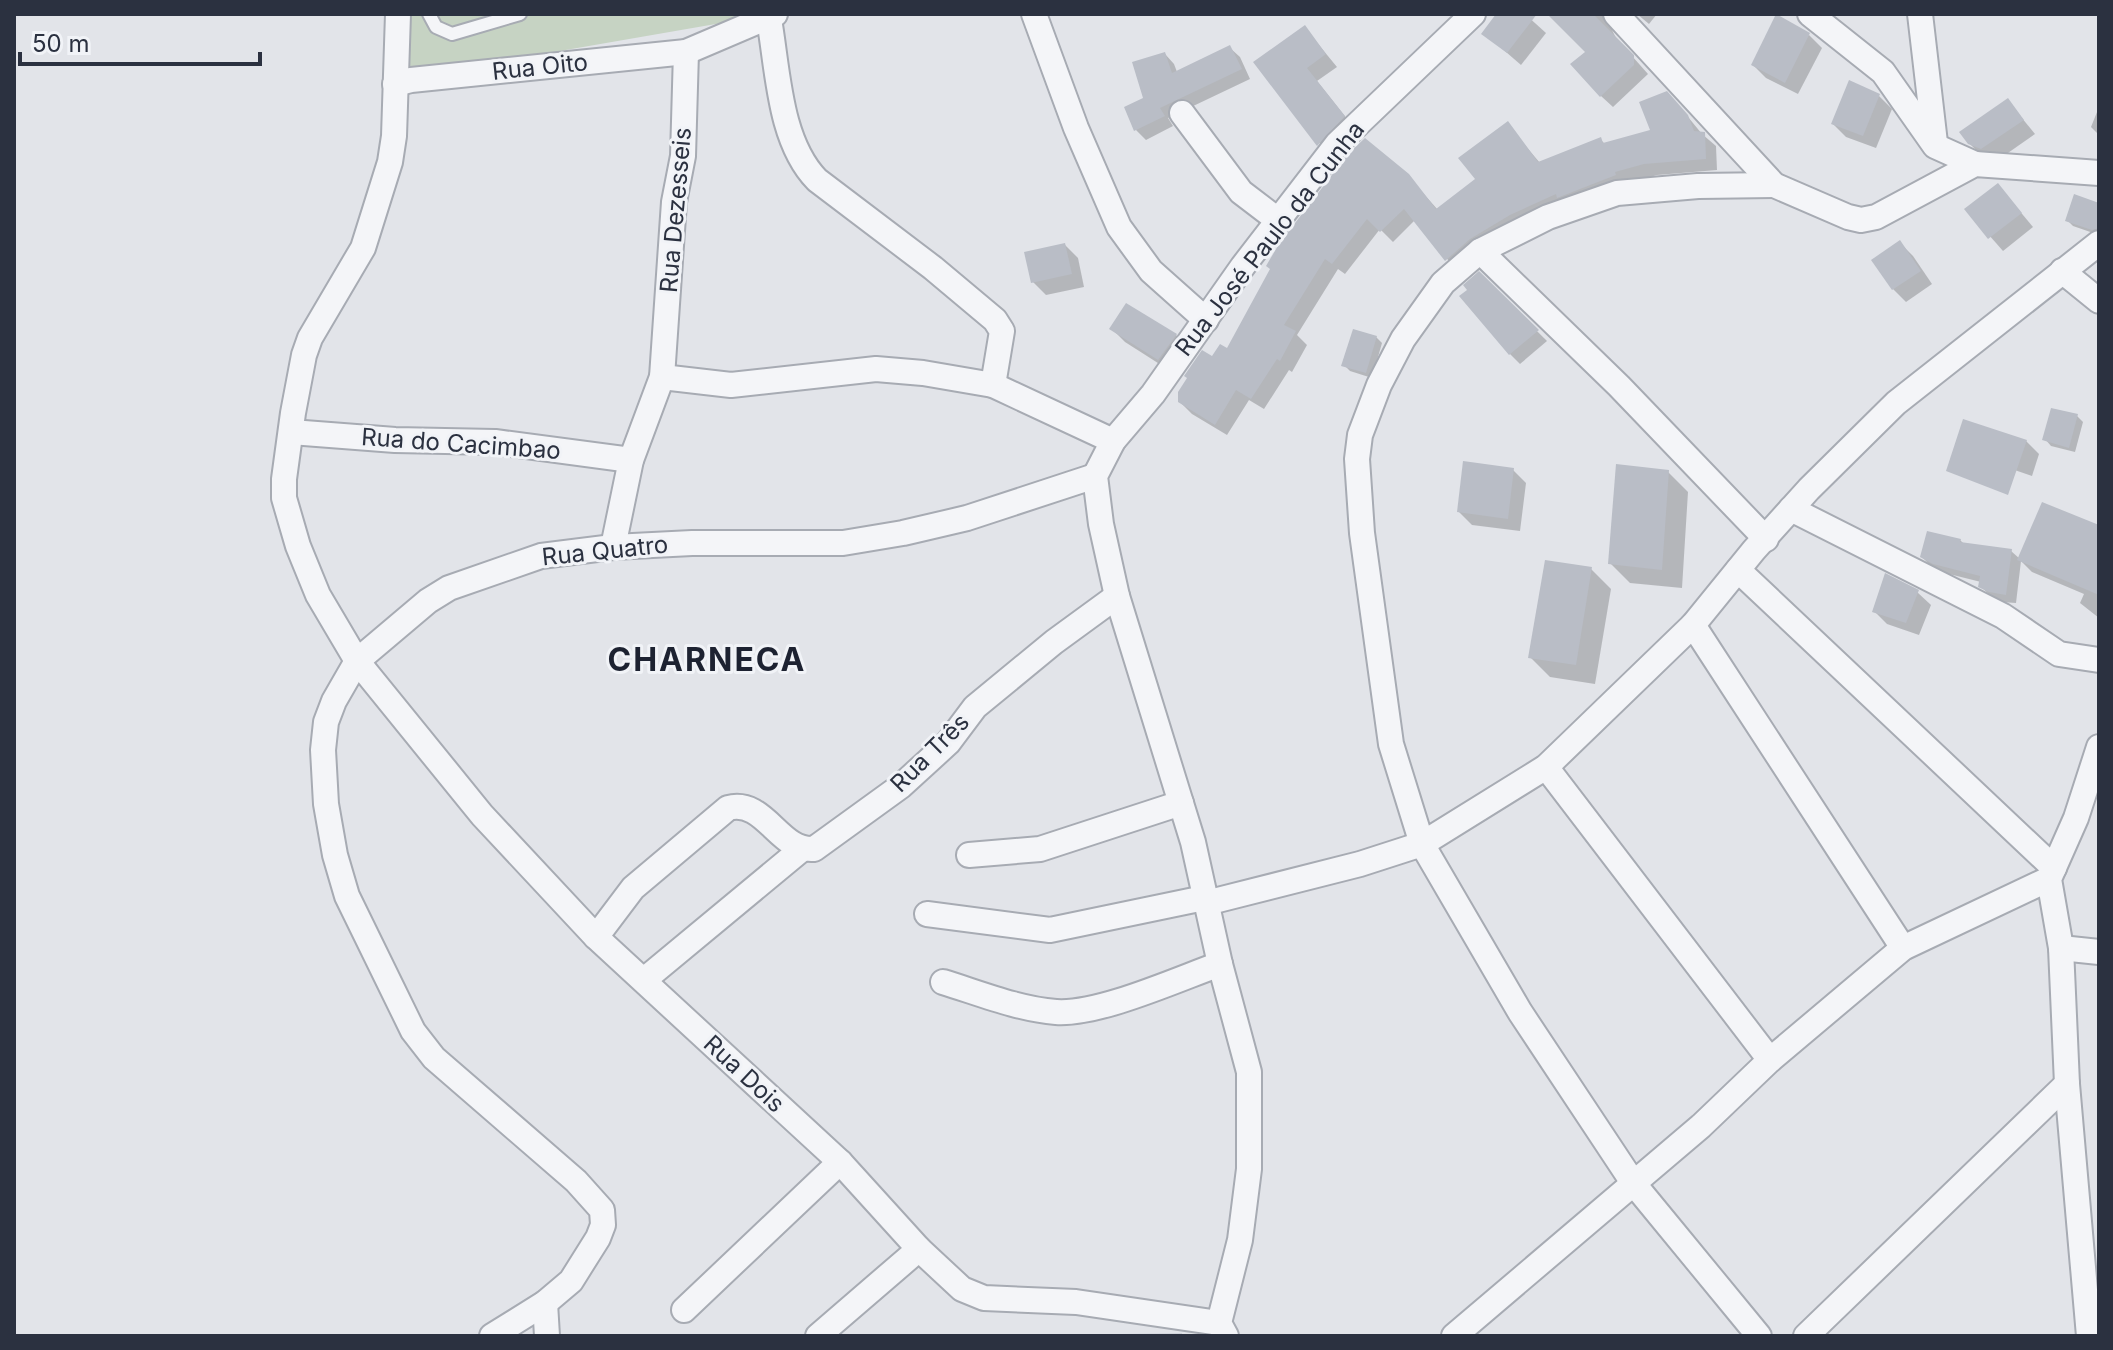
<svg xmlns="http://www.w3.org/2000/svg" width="2113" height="1350" viewBox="0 0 2113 1350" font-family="Inter,sans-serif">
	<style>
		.built { fill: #d0d3db }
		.green { fill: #c6d3c3 }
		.shadow { fill: #0003 }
		.building { fill: #b9bdc6 }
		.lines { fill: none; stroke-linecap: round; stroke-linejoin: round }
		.lane-casing { stroke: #a7abb3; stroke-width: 16 }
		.street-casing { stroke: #a7abb3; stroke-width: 28 }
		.lane { stroke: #f4f5f8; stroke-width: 12 }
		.street { stroke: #f4f5f8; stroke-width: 24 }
		.labels { text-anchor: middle; stroke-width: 6; stroke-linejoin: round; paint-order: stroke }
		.street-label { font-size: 24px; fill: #2b3140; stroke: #f1f3f7 }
		.district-label { font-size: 32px; font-weight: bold; letter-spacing: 2px; fill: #1d2231; stroke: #f1f3f7 }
	</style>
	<rect width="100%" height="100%" fill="#e2e4e9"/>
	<polygon class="built" points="1182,1333 1182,1336 1007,1336"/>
	<polygon class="green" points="406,14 755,14 733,21 404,78"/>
	<g class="shadow">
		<polygon points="1498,14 1525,14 1546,33 1521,65 1484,33"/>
		<polygon points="1570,14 1621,14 1613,21 1612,30 1616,38 1648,74 1613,107 1601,96 1588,52"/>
		<polygon points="1637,14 1657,14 1649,24"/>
		<polygon points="1305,28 1337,67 1317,81 1355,129 1330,156 1256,63"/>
		<polygon points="1809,35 1822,48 1798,94 1766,78 1753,65"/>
		<polygon points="1230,48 1240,57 1250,79 1168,118 1173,126 1146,140 1136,130 1145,99 1165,54 1174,64 1177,72"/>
		<polygon points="1879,96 1892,109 1876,148 1846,137 1833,124"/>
		<polygon points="2008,101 2035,134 1995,162 1983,157 1969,143"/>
		<polygon points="1679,106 1702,134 1716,146 1717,170 1657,175 1625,184 1458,272 1415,220 1393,242 1380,229 1345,274 1338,269 1297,335 1307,345 1292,372 1289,370 1264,409 1249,400 1227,435 1192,414 1180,402 1213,358 1228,351 1407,175 1438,210 1478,180 1507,124 1540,163 1600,139 1606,145 1652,132"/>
		<polygon points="2099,107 2099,135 2091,127"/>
		<polygon points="1998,185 2033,227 2003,251 1967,210"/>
		<polygon points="2099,205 2099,235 2073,226 2067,220"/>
		<polygon points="1900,243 1913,256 1932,284 1906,302 1893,289"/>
		<polygon points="1065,245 1078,258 1084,287 1046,295 1033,282"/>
		<polygon points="1479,274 1547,341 1520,364 1510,354"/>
		<polygon points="1112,329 1176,335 1189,348 1172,372 1125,342"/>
		<polygon points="1376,337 1382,343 1372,378 1350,371 1344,365"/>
		<polygon points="2077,416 2083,422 2075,452 2051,446 2045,439"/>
		<polygon points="2026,441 2039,454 2032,476 1971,455"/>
		<polygon points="1513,470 1526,483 1520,531 1472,525 1459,512"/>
		<polygon points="1668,472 1688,492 1682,588 1630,583 1610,563"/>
		<polygon points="1960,540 1964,544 2011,551 2020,559 2099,546 2099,618 2080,603 2084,594 2032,572 2021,561 2016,603 2001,602 1991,596 1980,586 1981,582 1945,573 1932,567 1922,557"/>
		<polygon points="1591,569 1611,589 1595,684 1550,677 1530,657"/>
		<polygon points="1917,592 1931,605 1919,635 1887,624 1874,611"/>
	</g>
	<g class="building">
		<polygon points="1496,14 1537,14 1507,53 1481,34"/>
		<polygon points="1547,14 1593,14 1634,55 1634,65 1600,97 1570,64 1585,52"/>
		<polygon points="1776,14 1810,33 1785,83 1751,65"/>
		<polygon points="1305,25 1326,54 1307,68 1345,116 1317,146 1253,62"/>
		<polygon points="1230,45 1242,69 1160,108 1165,116 1134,131 1124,107 1143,98 1132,62 1165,52 1172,73"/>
		<polygon points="1849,80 1880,94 1863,136 1831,124"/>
		<polygon points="1667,91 1688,115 1694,131 1705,132 1706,159 1644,164 1615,172 1616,175 1557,198 1556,194 1510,215 1470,239 1445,261 1404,209 1380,232 1367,219 1332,264 1325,259 1284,325 1296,331 1280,361 1277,359 1251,399 1236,390 1215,425 1178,402 1178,392 1187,378 1184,376 1202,350 1212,356 1220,344 1227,348 1270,269 1266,266 1279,244 1348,154 1365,138 1409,174 1436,209 1475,179 1458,158 1508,121 1538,162 1601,137 1603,143 1650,130 1639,102"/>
		<polygon points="2008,98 2024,120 1981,149 1968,144 1959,132"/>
		<polygon points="1998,183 2022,213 1988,239 1964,209"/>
		<polygon points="2074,194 2099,203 2099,228 2092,230 2065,221"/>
		<polygon points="1900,240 1921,271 1892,290 1871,260"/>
		<polygon points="1065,243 1072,274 1031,283 1024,252"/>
		<polygon points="1479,271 1539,330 1509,355 1459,296 1467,290 1463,285"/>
		<polygon points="1126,303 1177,334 1158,360 1109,329"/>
		<polygon points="1353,329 1377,336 1366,373 1341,366"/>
		<polygon points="2051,408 2078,414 2069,448 2042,440"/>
		<polygon points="1963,419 2027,440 2008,495 1946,471"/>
		<polygon points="1463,461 1514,468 1508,519 1457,512"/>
		<polygon points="1616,464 1669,470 1662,570 1608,564"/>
		<polygon points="2042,502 2099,525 2099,595 2017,560"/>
		<polygon points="1927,531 1961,539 1960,542 2012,549 2006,595 1989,592 1978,587 1980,576 1933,564 1920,557"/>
		<polygon points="1545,560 1592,567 1576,665 1528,658"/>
		<polygon points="1885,573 1919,590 1906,623 1872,612"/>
	</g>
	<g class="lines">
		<g class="lane-casing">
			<polyline id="lane" points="429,14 436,27 452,34 520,14"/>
		</g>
		<g class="street-casing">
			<g id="street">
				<polyline points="398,14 394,136 390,162 363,248 310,338 304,355 293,413 284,479 284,498 298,546 318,595 357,661 482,815 596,937 840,1162 919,1249 962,1289 984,1298 1076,1302 1219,1323"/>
				<polyline points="1034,14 1076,128 1119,227 1151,271 1206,320"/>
				<polyline points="1616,14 1774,185 1848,217 1861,220 1876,217 1975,164 2099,173"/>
				<polyline points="1810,14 1883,72 1935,146 1975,164"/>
				<polyline points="1920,14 1935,143"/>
				<path d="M769 19C778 70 779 141 817 180L933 268 995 320 1002 331 993 385"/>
				<polyline points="395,84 411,80 686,52 775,14"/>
				<polyline points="1182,113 1241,192 1279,221"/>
				<polyline points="1480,251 1619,386 1766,539"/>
				<polyline points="2062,271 2099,301"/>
				<polyline points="662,377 731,385 876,369 923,373 993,385 1113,441"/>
				<polyline points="291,432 395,440 495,442 631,460"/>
				<polyline points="1791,509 2003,616 2059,654 2099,660"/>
				<polyline points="613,547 631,460 662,377 674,202 683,156 686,52"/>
				<polyline points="1738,570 2054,868"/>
				<polyline points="1693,625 1903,948"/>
				<polyline points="1546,767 1770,1060"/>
				<polyline points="969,855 1040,849 1181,803"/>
				<polyline points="1206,903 1360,864 1422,844 1546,767 1693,625 1754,550 1809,489 1896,403 2099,243"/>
				<polyline points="927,914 1050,930 1204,898"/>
				<path d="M596 937 633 888 728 808C765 798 779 852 814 849L901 786 948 743 975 707 1054 642 1117 596"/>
				<polyline points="2061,948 2099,952"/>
				<polyline points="644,980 802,849"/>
				<path d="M943 982C979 993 1018 1009 1056 1012 1099 1015 1178 979 1220 964"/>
				<polyline points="545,1303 547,1336"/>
				<polyline points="684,1310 840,1162"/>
				<polyline points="492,1336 545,1303 571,1281 598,1238 603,1225 602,1210 576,1181 434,1058 413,1031 347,896 335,855 326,804 323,750 326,722 334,701 357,661 428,601 449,588 541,556 613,547 692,543 843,543 903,533 967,518 1095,476"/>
				<polyline points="818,1336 919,1249"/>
				<polyline points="1226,1336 1219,1323 1240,1240 1249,1169 1249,1072 1220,964 1193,842 1117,596 1101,524 1095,476 1113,441 1153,394 1243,266 1337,144 1473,14"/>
				<polyline points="1454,1336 1701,1126 1770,1060 1903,948 2049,879"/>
				<polyline points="1759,1336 1634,1184 1520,1012 1422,844 1391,744 1362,533 1357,459 1360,435 1379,385 1403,339 1443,283 1480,251 1548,217 1617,193 1698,186 1774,185"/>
				<polyline points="1806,1336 2067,1084"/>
				<polyline points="2089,1336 2067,1084 2061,948 2049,879 2076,818 2099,747"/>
			</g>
		</g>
		<use href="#lane" class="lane"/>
		<use href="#street" class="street"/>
	</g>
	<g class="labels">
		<g class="street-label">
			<text transform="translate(540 67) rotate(-6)" y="8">Rua Oito</text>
			<text transform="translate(676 210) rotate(-85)" y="8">Rua Dezesseis</text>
			<text transform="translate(1270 239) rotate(-52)" y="8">Rua José Paulo da Cunha</text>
			<text transform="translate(461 444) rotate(4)" y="8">Rua do Cacimbao</text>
			<text transform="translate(605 551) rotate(-6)" y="8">Rua Quatro</text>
			<text transform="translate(930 753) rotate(-45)" y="8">Rua Três</text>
			<text transform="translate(744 1074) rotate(43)" y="8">Rua Dois</text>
		</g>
		<g class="district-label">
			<text x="707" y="671">CHARNECA</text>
		</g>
	</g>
	<rect width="2113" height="1350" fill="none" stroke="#2b3140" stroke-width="32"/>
	<path d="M20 52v12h240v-12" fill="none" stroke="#2b3140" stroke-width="4"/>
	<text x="32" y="52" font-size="24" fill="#2b3140" stroke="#f1f3f7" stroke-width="6" paint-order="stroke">50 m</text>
</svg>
